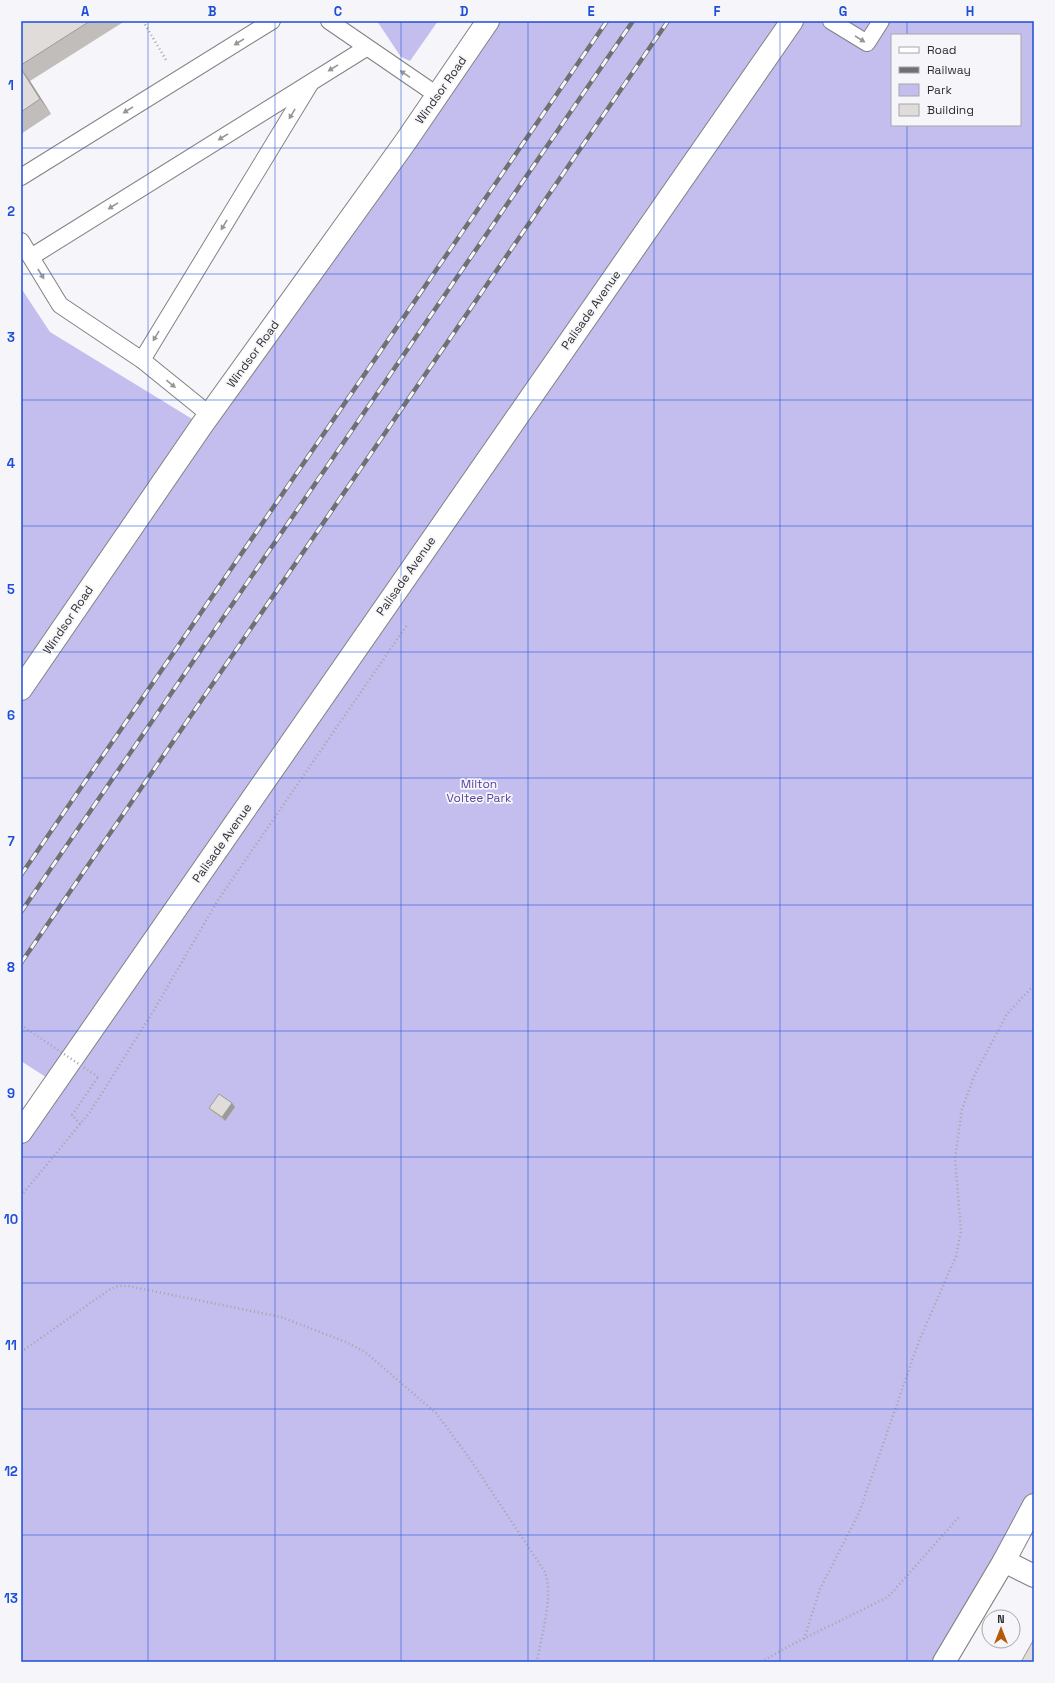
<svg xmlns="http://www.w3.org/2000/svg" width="1055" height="1683" viewBox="0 0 1055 1683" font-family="'Space Grotesk',sans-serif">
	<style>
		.green { fill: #c3beee; fill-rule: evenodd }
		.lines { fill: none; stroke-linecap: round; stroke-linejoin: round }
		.lane-casing { stroke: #828285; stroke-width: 18 }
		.secondary-casing { stroke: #828285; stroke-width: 24 }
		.path { stroke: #a4a4a7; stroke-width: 2.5; stroke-dasharray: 1 3; stroke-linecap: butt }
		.lane { stroke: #fff; stroke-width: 16 }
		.secondary { stroke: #fff; stroke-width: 22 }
		.rail-casing { stroke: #707072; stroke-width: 4.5 }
		.rail { stroke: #f6f6fa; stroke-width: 3; stroke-dasharray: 9; stroke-linecap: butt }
		.path-bridge { stroke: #a4a4a7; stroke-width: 2.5; stroke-dasharray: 1 3; stroke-linecap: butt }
		.wall { fill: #c1bdbb }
		.shaded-wall { fill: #9d9a99 }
		.building { fill: #e0dcda; stroke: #9d9a99 }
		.oneway { fill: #969697 }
		.grid { fill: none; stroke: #1d4ed8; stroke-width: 1; stroke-opacity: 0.55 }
		.labels { text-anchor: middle; stroke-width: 3.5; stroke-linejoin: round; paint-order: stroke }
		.street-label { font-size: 12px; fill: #2e2e2f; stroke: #f6f6fa }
		.park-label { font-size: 12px; fill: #58459f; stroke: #f6f6fa }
		.neatline { fill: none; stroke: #1d4ed8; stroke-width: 1.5 }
		.grid-label { font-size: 13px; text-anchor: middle; font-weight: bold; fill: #1d4ed8 }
	</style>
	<rect width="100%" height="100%" fill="#f6f6fa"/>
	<g class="green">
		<polygon points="377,21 438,21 410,61 401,57"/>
		<path d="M488 21H1034V1504L944 1662H21V1132L55 1083 21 1061V288L50 332 202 425ZM892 35H1020V125H892Z"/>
	</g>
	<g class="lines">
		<g class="lane-casing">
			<g id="lane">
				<polyline points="329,21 437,95"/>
				<polyline points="831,21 867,43 881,21"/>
				<polyline points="21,177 272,21"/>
				<polyline points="21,241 60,305 142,360 210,415"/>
				<polyline points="31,257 366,48"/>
				<polyline points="142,360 310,84"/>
			</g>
		</g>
		<g class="secondary-casing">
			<g id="secondary">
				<polyline points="21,689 202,425 406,141 488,21"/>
				<polyline points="21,1132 792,21"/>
				<polyline points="1004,1561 1034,1576"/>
				<polyline points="944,1662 1004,1561 1034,1505"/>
			</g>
		</g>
		<g class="path">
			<polyline points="143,21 166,60"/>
			<polyline points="80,1124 72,1115 98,1077"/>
			<polyline points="21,1196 90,1112 154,1010 218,900 407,625"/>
			<path d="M21 1352 109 1290 118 1286H128L281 1317 346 1342 365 1352 436 1413 468 1456 545 1572C554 1596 541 1636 537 1662"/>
			<polyline points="804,1639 820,1589 859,1513 919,1341 956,1256 961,1231 955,1158 962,1109 975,1074 1007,1014 1034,985"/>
			<polyline points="761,1662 791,1645 888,1597 959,1517"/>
		</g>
		<use href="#lane" class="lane"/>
		<use href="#secondary" class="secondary"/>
		<g class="rail-casing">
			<g id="rail">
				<polyline points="21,875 607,21"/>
				<polyline points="21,912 633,21"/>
				<polyline points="21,963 668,21"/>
			</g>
		</g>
		<use href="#rail" class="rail"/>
		<polyline class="path-bridge" points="21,1025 98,1077"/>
	</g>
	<g class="wall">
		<polygon points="21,21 125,21 30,81 51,114 21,134"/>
		<polygon points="235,1107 225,1121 212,1112 209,1108"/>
	</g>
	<g class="shaded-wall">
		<polygon points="21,68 30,81 51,114 40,99"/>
		<polygon points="232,1103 235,1107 225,1121 222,1117"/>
	</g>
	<g class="building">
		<polygon points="21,21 90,21 21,65"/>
		<polygon points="21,69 40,99 21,112"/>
		<polygon points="219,1094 232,1103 222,1117 209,1108"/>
		<polygon points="1034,1639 1034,1662 1021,1662"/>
	</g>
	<defs><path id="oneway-solid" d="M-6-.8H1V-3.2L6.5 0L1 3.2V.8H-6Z"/></defs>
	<g class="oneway">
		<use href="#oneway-solid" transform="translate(860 39) rotate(32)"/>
		<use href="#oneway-solid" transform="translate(239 42) rotate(148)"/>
		<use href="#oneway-solid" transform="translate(333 68) rotate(148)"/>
		<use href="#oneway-solid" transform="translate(405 74) rotate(-146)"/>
		<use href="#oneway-solid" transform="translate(128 110) rotate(148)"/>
		<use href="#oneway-solid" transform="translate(292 114) rotate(121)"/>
		<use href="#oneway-solid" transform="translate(223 137) rotate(148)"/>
		<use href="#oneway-solid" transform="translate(113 206) rotate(148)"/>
		<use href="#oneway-solid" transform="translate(224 225) rotate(121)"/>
		<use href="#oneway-solid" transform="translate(41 274) rotate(59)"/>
		<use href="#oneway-solid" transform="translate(156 336) rotate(121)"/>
		<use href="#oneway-solid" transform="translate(171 384) rotate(39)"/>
	</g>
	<path class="grid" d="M148 21V1662M275 21V1662M401 21V1662M528 21V1662M654 21V1662M780 21V1662M907 21V35M907 125V1662M21 148H1034M21 274H1034M21 400H1034M21 526H1034M21 652H1034M21 778H1034M21 905H1034M21 1031H1034M21 1157H1034M21 1283H1034M21 1409H1034M21 1535H1034"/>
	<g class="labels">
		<g class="street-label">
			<text transform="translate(441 90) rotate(-55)" y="4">Windsor Road</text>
			<text transform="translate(591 310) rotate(-55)" y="4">Palisade Avenue</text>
			<text transform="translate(253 354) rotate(-54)" y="4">Windsor Road</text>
			<text transform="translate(406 576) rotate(-55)" y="4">Palisade Avenue</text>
			<text transform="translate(68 620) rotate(-56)" y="4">Windsor Road</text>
			<text transform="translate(222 843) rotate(-55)" y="4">Palisade Avenue</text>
		</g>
		<g class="park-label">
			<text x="479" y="788">Milton<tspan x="479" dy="14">Voltee Park</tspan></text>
		</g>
	</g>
	<rect width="1055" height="1683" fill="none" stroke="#f6f6fa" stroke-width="44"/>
	<rect x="891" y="34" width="130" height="92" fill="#f6f6fa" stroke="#a6a6a9"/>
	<rect x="899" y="47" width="20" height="6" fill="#ffffff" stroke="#a6a6a9"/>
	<text x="927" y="54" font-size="12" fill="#2e2e2f">Road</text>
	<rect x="899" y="67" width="20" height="6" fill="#707072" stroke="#a6a6a9"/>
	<text x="927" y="74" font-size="12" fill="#2e2e2f">Railway</text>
	<rect x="899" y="84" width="20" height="12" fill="#c3beee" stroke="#a6a6a9"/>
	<text x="927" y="94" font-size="12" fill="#2e2e2f">Park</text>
	<rect x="899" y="104" width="20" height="12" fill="#e0dcda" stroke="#a6a6a9"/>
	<text x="927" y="114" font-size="12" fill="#2e2e2f">Building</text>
	<g transform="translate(1001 1629)"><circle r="19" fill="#f6f6fa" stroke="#a6a6a9"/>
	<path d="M0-3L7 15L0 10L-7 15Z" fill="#b65905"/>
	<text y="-6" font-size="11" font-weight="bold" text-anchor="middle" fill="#2e2e2f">N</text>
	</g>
	<rect x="22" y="22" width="1011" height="1639" class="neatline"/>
	<g class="grid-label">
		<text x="85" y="16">A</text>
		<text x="212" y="16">B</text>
		<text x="338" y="16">C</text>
		<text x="464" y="16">D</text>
		<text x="591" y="16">E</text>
		<text x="717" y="16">F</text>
		<text x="843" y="16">G</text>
		<text x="970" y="16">H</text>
		<text x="11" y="90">1</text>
		<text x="11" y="216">2</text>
		<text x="11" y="342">3</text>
		<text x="11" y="468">4</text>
		<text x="11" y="594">5</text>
		<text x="11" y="720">6</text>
		<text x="11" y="846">7</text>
		<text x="11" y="972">8</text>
		<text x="11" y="1098">9</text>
		<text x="11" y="1224">10</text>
		<text x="11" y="1350">11</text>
		<text x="11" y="1476">12</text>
		<text x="11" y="1603">13</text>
	</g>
</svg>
